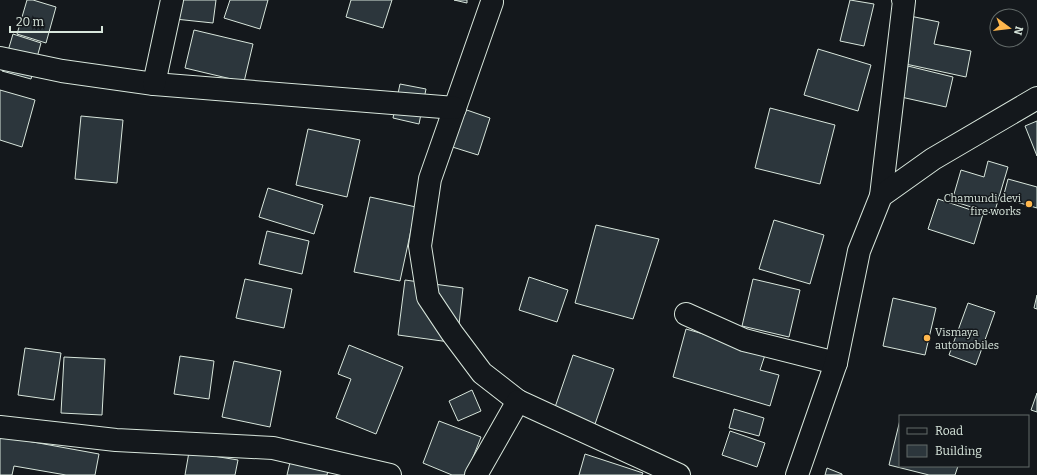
<svg xmlns="http://www.w3.org/2000/svg" width="1037" height="475" viewBox="0 0 1037 475" font-family="Bitter,serif">
	<style>
		.building { fill: #2c363c; stroke: #d8e6dc }
		.lines { fill: none; stroke-linecap: round; stroke-linejoin: round }
		.minor-casing { stroke: #d8e6dc; stroke-width: 24 }
		.secondary-casing { stroke: #d8e6dc; stroke-width: 24 }
		.minor { stroke: #14181c; stroke-width: 22 }
		.secondary { stroke: #14181c; stroke-width: 22 }
		.poi-dot { fill: #ffb74d; stroke: #14181c; stroke-width: 1.5 }
		.labels { text-anchor: middle; stroke-width: 3; stroke-linejoin: round; paint-order: stroke }
		.poi-label { font-size: 11px; fill: #d8e6dc; stroke: #14181c; text-anchor: end }
	</style>
	<rect width="100%" height="100%" fill="#14181c"/>
	<g class="building">
		<polygon points="27,0 33,0 56,7 46,43 17,34"/>
		<polygon points="178,0 216,0 213,23 175,19"/>
		<polygon points="230,0 268,0 260,29 224,18"/>
		<polygon points="351,0 392,0 383,28 346,17"/>
		<polygon points="454,0 467,0 467,3"/>
		<polygon points="850,0 874,4 864,46 840,41"/>
		<polygon points="910,16 939,22 934,44 971,51 966,77 901,63"/>
		<polygon points="194,30 253,44 244,82 185,68"/>
		<polygon points="13,34 41,43 31,79 2,71"/>
		<polygon points="818,49 871,65 858,111 804,95"/>
		<polygon points="908,66 953,77 946,107 901,97"/>
		<polygon points="400,84 426,89 419,124 393,118"/>
		<polygon points="0,90 35,100 22,147 0,140"/>
		<polygon points="458,107 490,118 478,155 446,145"/>
		<polygon points="770,108 835,125 820,184 755,168"/>
		<polygon points="81,116 123,120 117,183 75,179"/>
		<polygon points="1037,121 1037,156 1025,126"/>
		<polygon points="308,129 360,140 347,197 296,185"/>
		<polygon points="988,161 1008,167 994,214 952,201 961,170 984,177"/>
		<polygon points="1008,179 1037,187 1037,208 1003,198"/>
		<polygon points="268,188 323,205 314,234 259,217"/>
		<polygon points="370,197 416,207 400,281 354,272"/>
		<polygon points="938,199 983,214 974,244 928,229"/>
		<polygon points="774,220 824,235 810,284 759,269"/>
		<polygon points="596,225 659,239 633,319 575,303"/>
		<polygon points="267,231 309,241 302,274 259,264"/>
		<polygon points="529,277 568,290 557,322 519,310"/>
		<polygon points="245,279 292,289 284,328 236,318"/>
		<polygon points="753,279 800,290 789,337 742,326"/>
		<polygon points="405,280 463,288 457,343 398,335"/>
		<polygon points="1037,295 1037,309 1034,308"/>
		<polygon points="893,298 936,308 925,355 883,346"/>
		<polygon points="968,303 995,312 976,365 949,355"/>
		<polygon points="686,329 766,352 760,370 779,375 770,406 673,377"/>
		<polygon points="349,345 403,367 376,434 336,418 351,379 338,374"/>
		<polygon points="25,348 61,353 54,400 18,395"/>
		<polygon points="573,355 614,369 594,427 553,413"/>
		<polygon points="180,356 214,361 209,399 174,394"/>
		<polygon points="64,357 105,359 102,415 61,413"/>
		<polygon points="234,361 281,371 270,427 222,417"/>
		<polygon points="472,390 481,411 458,421 449,401"/>
		<polygon points="1037,393 1037,412 1031,410"/>
		<polygon points="734,409 764,418 759,436 729,428"/>
		<polygon points="900,420 900,466 958,466 955,475 929,475 889,465"/>
		<polygon points="439,421 481,437 466,475 452,475 423,463"/>
		<polygon points="730,431 765,443 757,467 722,455"/>
		<polygon points="0,436 99,454 95,475 66,475 14,466 12,475 0,475"/>
		<polygon points="189,452 238,460 235,475 185,475"/>
		<polygon points="585,454 643,473 642,475 579,475"/>
		<polygon points="291,458 329,466 327,475 287,475"/>
		<polygon points="827,468 842,474 842,475 825,475"/>
	</g>
	<g class="lines">
		<g class="minor-casing">
			<g id="minor">
				<polyline points="492,2 430,179 420,246 428,297 452,333 482,373 518,401"/>
				<polyline points="0,58 62,71 154,84 455,108"/>
				<polyline points="154,84 172,0"/>
				<polyline points="881,196 904,1 903,0"/>
				<polyline points="686,314 744,340 836,363"/>
				<polyline points="0,427 116,440 273,448 390,475"/>
				<polyline points="476,475 518,401 679,475"/>
			</g>
		</g>
		<g class="secondary-casing">
			<polyline id="secondary" points="797,475 836,363 859,251 881,196 933,159 1037,98"/>
		</g>
		<use href="#minor" class="minor"/>
		<use href="#secondary" class="secondary"/>
	</g>
	<g class="poi-dot">
		<circle cx="1029" cy="204" r="4"/>
		<circle cx="927" cy="338" r="4"/>
	</g>
	<g class="labels">
		<g class="poi-label">
			<text x="1021" y="202">Chamundi devi<tspan x="1021" dy="13">fire works</tspan></text>
			<text x="935" y="336" text-anchor="start">Vismaya<tspan x="935" dy="13">automobiles</tspan></text>
		</g>
	</g>
	<rect x="899" y="415" width="130" height="52" fill="#14181c" stroke="#626a69"/>
	<rect x="907" y="428" width="20" height="6" fill="#14181c" stroke="#626a69"/>
	<text x="935" y="435" font-size="12" fill="#d8e6dc">Road</text>
	<rect x="907" y="445" width="20" height="12" fill="#2c363c" stroke="#626a69"/>
	<text x="935" y="455" font-size="12" fill="#d8e6dc">Building</text>
	<g transform="translate(1009 28) rotate(105)"><circle r="19" fill="#14181c" stroke="#626a69"/>
	<path d="M0-3L7 15L0 10L-7 15Z" fill="#ffb74d"/>
	<text y="-6" font-size="11" font-weight="bold" text-anchor="middle" fill="#d8e6dc">N</text>
	</g>
	<path d="M10 26v6h92v-6" fill="none" stroke="#d8e6dc" stroke-width="2"/>
	<text x="16" y="26" font-size="12" fill="#d8e6dc" stroke="#14181c" stroke-width="3" paint-order="stroke">20 m</text>
</svg>
